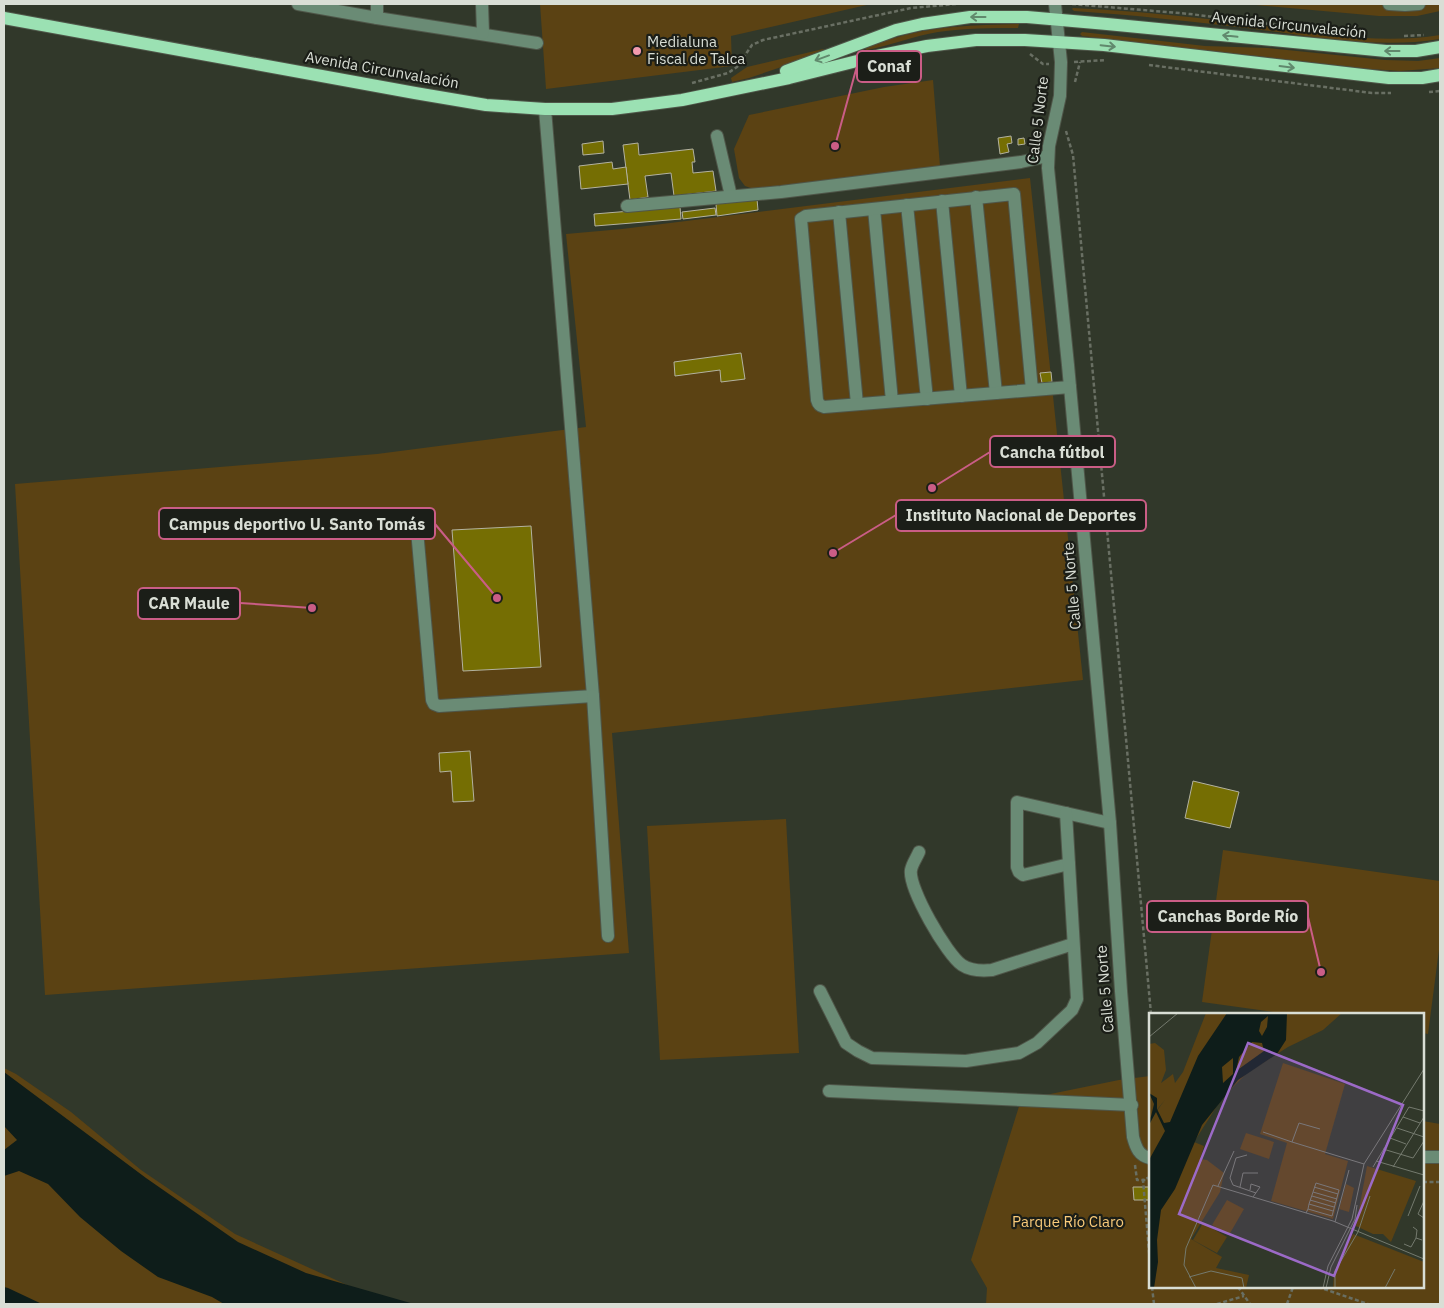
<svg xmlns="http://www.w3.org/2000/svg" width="1444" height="1308" viewBox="0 0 1444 1308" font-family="'IBM Plex Sans',sans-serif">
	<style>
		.green { fill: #5b4213 }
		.water { fill: #0e1d1a }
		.building { fill: #756e03; stroke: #b3b2a0 }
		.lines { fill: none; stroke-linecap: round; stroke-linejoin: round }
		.minor-casing { stroke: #4f5649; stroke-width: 14 }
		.major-casing { stroke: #4f5649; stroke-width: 14 }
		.path { stroke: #696f63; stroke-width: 2.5; stroke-dasharray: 4 2.5; stroke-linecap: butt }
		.minor { stroke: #6a8b75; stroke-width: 12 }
		.major { stroke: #9be1b3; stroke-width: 12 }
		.oneway { stroke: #61896d }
		.poi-dot { fill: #f29aae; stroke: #1b1e18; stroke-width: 2 }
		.labels { text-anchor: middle; stroke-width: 4.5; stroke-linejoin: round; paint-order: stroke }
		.street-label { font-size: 15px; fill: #d9ded5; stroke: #1b1e18 }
		.poi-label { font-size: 15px; fill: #d9ded5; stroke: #1b1e18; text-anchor: start }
		.park-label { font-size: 15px; fill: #facb7a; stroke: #1b1e18 }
		.inset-road { fill: none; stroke: #747a6e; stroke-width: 1 }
		.view { fill: #9c6ac7; fill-opacity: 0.15; stroke: #9c6ac7; stroke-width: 2.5 }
		.inset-edge { fill: none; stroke: #d9ded5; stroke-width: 2.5 }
		.leader { fill: none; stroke: #ca5d86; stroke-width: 2 }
		.callout-dot { fill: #ca5d86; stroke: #1b1e18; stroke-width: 2 }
		.callout { fill: #1b1e18; stroke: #ca5d86; stroke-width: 2 }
		.callout-label { font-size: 16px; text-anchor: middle; font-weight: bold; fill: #d9ded5 }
	</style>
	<rect width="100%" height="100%" fill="#31382a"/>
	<g class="green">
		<polygon points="540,4 871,4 731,36 732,66 546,89"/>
		<polygon points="1245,4 1440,4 1440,11 1417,16 1379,16"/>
		<path d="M1073 8C1135 11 1197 17 1258 25 1318 33 1380 45 1440 35V39C1379 49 1316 37 1255 29 1195 22 1135 15 1074 11L1072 9Z"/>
		<path d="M1019 24 1018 28C992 28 965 28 938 32 914 36 891 45 867 50L865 49C873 44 882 42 891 39 932 26 975 25 1019 24Z"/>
		<polygon points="1082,32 1205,46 1268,48 1385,60 1418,61 1440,58 1440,68 1400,71 1370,69 1082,36 1080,34"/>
		<polygon points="823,49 825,51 823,53 749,78 732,82 731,78 747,67"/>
		<polygon points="933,80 940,166 754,189 745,186 739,178 734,149 749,115 884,87"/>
		<polygon points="1030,178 1083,680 612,733 629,953 45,995 15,484 377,454 586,427 566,234 622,229"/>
		<polygon points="786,819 799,1053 660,1060 647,826"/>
		<polygon points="1223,850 1440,881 1440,942 1428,1034 1423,1033 1423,1014 1288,1014 1202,1002"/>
		<polygon points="4,1068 16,1074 71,1112 141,1170 235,1234 347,1285 401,1304 4,1304"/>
		<polygon points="1150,1076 1150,1287 1423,1287 1423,1121 1440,1124 1440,1304 986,1304 987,1288 971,1260 1021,1100 1119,1080"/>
	</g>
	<g class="water">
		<polygon points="4,1072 146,1178 238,1242 306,1273 414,1304 224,1304 212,1297 158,1277 121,1251 80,1217 48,1184 19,1171 4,1176 4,1150 17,1140 4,1126"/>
		<polygon points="4,1287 8,1288 42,1304 4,1304"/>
	</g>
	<g class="building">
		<polygon points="1011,136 1012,143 1007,144 1009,152 1000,154 998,138"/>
		<polygon points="1024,138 1025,144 1018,145 1018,139"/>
		<polygon points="603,141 604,153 583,155 582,144"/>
		<polygon points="638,143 639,155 693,149 695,162 692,162 693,173 713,171 716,191 674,196 671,173 645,176 648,197 630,200 623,145"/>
		<polygon points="612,162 613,169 626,167 628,184 581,189 579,166"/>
		<polygon points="757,199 758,210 717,216 716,204"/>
		<polygon points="680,207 681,219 595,226 594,214"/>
		<polygon points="715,208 716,215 683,219 682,212"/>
		<polygon points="741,353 745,379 721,382 720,370 675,376 674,362"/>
		<polygon points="1051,372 1052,382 1042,383 1040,373"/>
		<polygon points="531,526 541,667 463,671 452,530"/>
		<polygon points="470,751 474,801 453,802 451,771 440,772 439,753"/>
		<polygon points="1193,781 1239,792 1230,828 1185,818"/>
		<polygon points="1133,1187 1150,1187 1150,1200 1134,1200"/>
	</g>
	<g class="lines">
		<g class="minor-casing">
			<g id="minor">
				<polyline points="298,4 377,18 537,43"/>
				<polyline points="377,4 377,18"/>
				<polyline points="482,4 483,33"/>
				<path d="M1055 4 1061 62 1060 96 1049 146 1048 168 1068 365 1110 823 1121 991 1133 1137C1136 1148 1139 1156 1150 1158"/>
				<polyline points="1389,4 1405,5 1419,4"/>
				<polyline points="717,136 731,196"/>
				<polyline points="976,197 996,393"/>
				<polyline points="942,201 961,396"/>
				<polyline points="907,205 927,399"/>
				<polyline points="627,206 781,192 1021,162 1048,156"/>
				<polyline points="874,209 892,401"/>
				<polyline points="839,212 857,404"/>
				<path d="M1032 390 1014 194 806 216 801 219 817 400C818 404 820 406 824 407 906 400 988 394 1070 387"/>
				<polyline points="417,530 432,700 434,704 439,706 593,696 545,109"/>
				<polyline points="593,696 608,936"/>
				<path d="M919 852C917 857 912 864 911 870 908 888 947 955 962 965 971 971 982 971 992 970L1073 944"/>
				<polyline points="1069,864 1023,875 1019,872 1017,867 1017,802 1110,823"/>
				<polyline points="820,991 846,1043 858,1051 872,1058 966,1061 1019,1053 1037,1043 1072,1010 1077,999 1066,813"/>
				<polyline points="829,1091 1132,1105"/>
				<polyline points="1423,1157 1440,1157"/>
			</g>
		</g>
		<g class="major-casing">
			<g id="major">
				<polyline points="4,18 415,93 486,105 545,109 612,109 682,100 789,78 877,56 927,46 976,40 1025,40 1104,45 1389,78 1422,78 1440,75"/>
				<polyline points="786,71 896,30 922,24 970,17 1027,17 1107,24 1386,51 1416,51 1440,47"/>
			</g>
		</g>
		<g class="path">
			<polyline points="1072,4 1190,14 1294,27"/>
			<polyline points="1404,36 1424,35"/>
			<polyline points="1030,54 1043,64 1049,64"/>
			<polyline points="1074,62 1106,60"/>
			<polyline points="1149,65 1372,93 1391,93"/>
			<polyline points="1075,82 1080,62"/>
			<polyline points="692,83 728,73 737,67 752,45 763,40 911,8 956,4"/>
			<polyline points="1429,92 1440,91"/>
			<polyline points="1066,131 1073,155 1151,1014"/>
			<polyline points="1135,1165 1137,1180 1150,1180"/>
			<polyline points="1150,1177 1143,1180 1150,1263"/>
			<polyline points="1423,1182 1440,1182"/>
			<polyline points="1152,1287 1154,1304"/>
			<polyline points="1238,1287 1250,1304"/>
			<polyline points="1318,1287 1368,1304"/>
			<polyline points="1217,1304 1244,1296"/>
			<polyline points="1287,1304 1293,1287"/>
		</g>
		<use href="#minor" class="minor"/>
		<use href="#major" class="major"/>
	</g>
	<defs><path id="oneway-shaft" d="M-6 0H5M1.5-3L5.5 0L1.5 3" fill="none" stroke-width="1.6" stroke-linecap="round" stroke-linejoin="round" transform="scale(1.25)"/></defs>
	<g class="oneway">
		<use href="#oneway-shaft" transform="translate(978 17) rotate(180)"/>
		<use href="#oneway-shaft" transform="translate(1230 36) rotate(-174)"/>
		<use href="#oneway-shaft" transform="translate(1108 46) rotate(6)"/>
		<use href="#oneway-shaft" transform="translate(1392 51) rotate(-180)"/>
		<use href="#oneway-shaft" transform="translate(822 58) rotate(160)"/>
		<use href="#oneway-shaft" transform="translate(1287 67) rotate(7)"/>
	</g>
	<circle class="poi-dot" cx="637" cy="51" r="5"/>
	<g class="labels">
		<g class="street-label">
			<text transform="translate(1289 25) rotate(6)" y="5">Avenida Circunvalación</text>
			<text transform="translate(382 70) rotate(10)" y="5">Avenida Circunvalación</text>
			<text transform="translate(1038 120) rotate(-83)" y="5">Calle 5 Norte</text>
			<text transform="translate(1072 586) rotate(-95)" y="5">Calle 5 Norte</text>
			<text transform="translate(1105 989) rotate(-95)" y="5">Calle 5 Norte</text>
		</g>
		<g class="poi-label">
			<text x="647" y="47">Medialuna<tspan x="647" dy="17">Fiscal de Talca</tspan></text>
		</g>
		<g class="park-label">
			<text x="1068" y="1227">Parque Río Claro</text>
		</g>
	</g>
	<g transform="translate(1149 1013)">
		<rect width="275" height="275" fill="#31382a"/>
		<path d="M57 0H193L174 17 139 34 97 61 73 85 45 129 55 133 51 146 58 147 75 160 71 179 42 226 73 244 67 255 100 262 97 275H0V108L16 87 0 106V31L6 30 15 37 17 57 12 70 24 61 26 70 34 59ZM134 50 196 71 176 141 199 148 184 206 122 188 138 130 111 121ZM97 120 125 129 120 146 91 136ZM218 153 267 168 242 229 234 221H224L207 213ZM197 171 205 175 200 199 190 196ZM78 187 95 196 80 222 63 212ZM54 210 78 224 68 240 44 227ZM204 221 275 249V275H184L185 259Z" fill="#5b4213"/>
		<path d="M78 0H138L137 27 128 41 89 67 53 112 26 176 12 197 8 227 9 249 5 275H0V147L16 118 7 99 0 112 5 91 0 80 8 85V96L15 110 21 109 49 43ZM119 3 118 14 113 23 110 18 112 9ZM103 29 113 30 115 38 87 58 90 44ZM84 45V61L74 70 73 54Z" fill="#0e1d1a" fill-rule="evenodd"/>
		<path class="inset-road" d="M0 24 29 0M254 104 271 110M248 115 275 124M171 116 150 110 143 129 215 151M114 119 143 129M241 125 257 131M234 136 264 145 275 128M98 142 87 145 81 165 84 172 107 180M227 148 275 162M224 154 260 94 275 98M244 154 275 104M69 173 85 138M91 174 94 160H109M165 174 189 181M101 177 102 171 111 174 104 184M164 179 188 186M163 183 187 190M161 187 185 194M275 188 269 201 275 205M160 191 184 198M157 200 159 196 160 191 167 170 190 177 183 203 159 196M259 203 271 173M186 209 200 157M264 214 268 217 267 225 273 227M255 231 262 234 267 225M40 264 62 258 93 265 95 275M47 275 35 252 37 235 64 172 184 208 275 246M174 275 179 253 203 206 215 151 275 56M177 275 182 254 206 206 208 192M186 275V258L209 219 221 183M236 275 246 256"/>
		<path class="view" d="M99 30 254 92 185 263 30 201Z"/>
		<rect width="275" height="275" class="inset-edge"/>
	</g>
	<path class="leader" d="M835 146L857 66M932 488L990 452M833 553L896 515M497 598L435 524M312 608L240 603M1321 972L1308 917"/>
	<g class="callout-dot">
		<circle cx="835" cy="146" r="5"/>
		<circle cx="932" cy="488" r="5"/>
		<circle cx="833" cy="553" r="5"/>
		<circle cx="497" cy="598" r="5"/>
		<circle cx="312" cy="608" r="5"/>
		<circle cx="1321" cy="972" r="5"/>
	</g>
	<g class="callout">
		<rect x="857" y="51" width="64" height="31" rx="5"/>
		<rect x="990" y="436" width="125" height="31" rx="5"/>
		<rect x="896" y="500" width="250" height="31" rx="5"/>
		<rect x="159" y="508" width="276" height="31" rx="5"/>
		<rect x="138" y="588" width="102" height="31" rx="5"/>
		<rect x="1147" y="901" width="161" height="31" rx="5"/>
	</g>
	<g class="callout-label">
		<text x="889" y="72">Conaf</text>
		<text x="1052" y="458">Cancha fútbol</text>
		<text x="1021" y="521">Instituto Nacional de Deportes</text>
		<text x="297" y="530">Campus deportivo U. Santo Tomás</text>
		<text x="189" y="609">CAR Maule</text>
		<text x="1228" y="922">Canchas Borde Río</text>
	</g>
	<rect width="1444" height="1308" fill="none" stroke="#d9ded5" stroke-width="10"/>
</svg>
